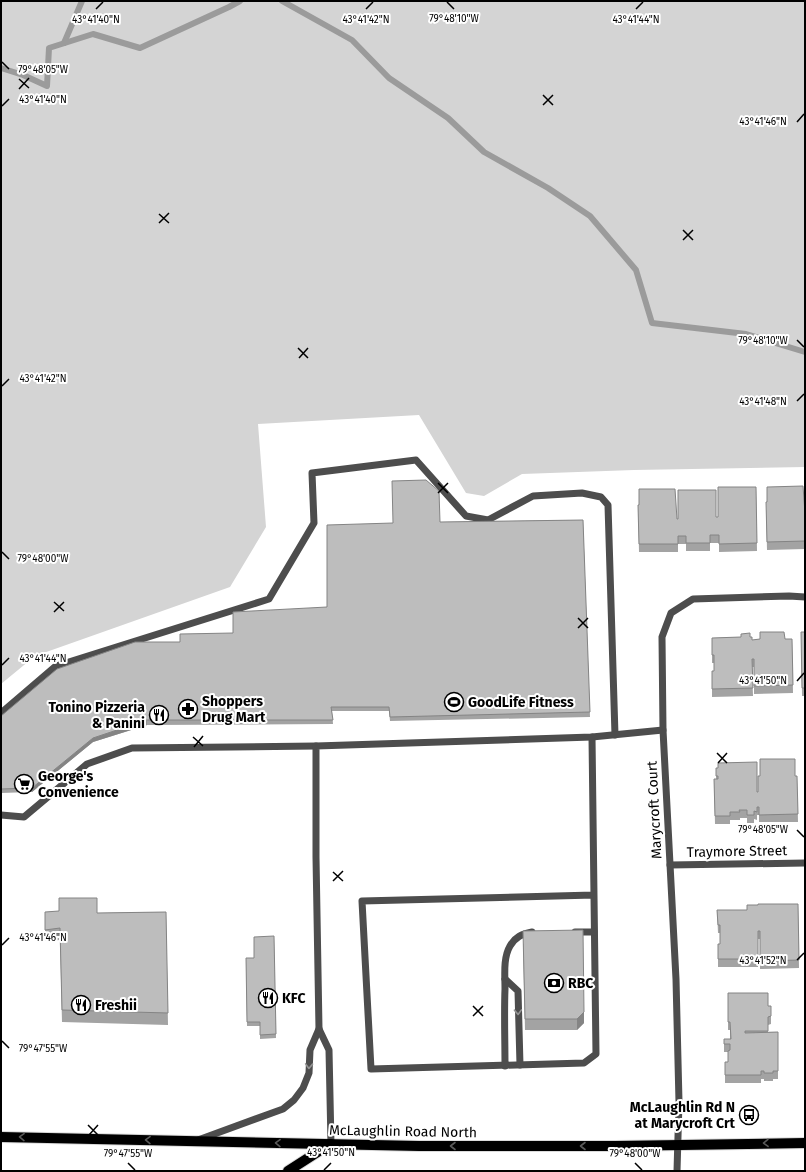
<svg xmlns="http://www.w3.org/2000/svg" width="806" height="1172" viewBox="0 0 806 1172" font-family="'Fira Sans',sans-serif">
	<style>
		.green { fill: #d4d4d4 }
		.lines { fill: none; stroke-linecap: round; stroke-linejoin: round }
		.stream { stroke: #9b9b9b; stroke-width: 6 }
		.major-casing { stroke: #dbdbdb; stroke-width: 12 }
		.minor { stroke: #4d4d4d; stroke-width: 7 }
		.major { stroke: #000; stroke-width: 10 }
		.wall { fill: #a3a3a3 }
		.shaded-wall { fill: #848484 }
		.building { fill: #bdbdbd; stroke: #848484 }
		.oneway { stroke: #949494 }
		.oneway2 { stroke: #595959 }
		.ticks { fill: none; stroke: #000; stroke-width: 1.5 }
		.labels { text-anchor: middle; stroke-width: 4; stroke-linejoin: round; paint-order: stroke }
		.poi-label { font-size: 14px; font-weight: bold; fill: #000; stroke: #fff; text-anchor: start }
		.street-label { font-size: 14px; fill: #000; stroke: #fff }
		.ticks-label { font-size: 10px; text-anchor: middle; fill: #000; stroke: #fff; stroke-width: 4; stroke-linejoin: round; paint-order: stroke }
	</style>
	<rect width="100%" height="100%" fill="#fff"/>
	<polygon class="green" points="1,1 805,1 805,467 634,470 522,474 484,496 466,493 419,415 258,424 266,527 230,587 35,656 1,684"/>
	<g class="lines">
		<g class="stream">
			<polyline points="282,1 352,40 389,78 448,118 484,152 548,188 590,216 636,270 652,323 746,334 805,352"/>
			<polyline points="64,43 82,1"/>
			<polyline points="1,68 23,75 47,86 49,48 93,34 140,48 229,7 240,1"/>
		</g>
		<g class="major-casing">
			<g id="major">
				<polyline points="1,1137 419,1146 615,1146 805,1143"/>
				<polyline points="288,1171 330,1144"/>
			</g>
		</g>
		<g class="minor">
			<polyline points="1,713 56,666 269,599 314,523 312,473 416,460 466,516 488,520 533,496 582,493 601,497 608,505 615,735"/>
			<polyline points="592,737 596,1054 584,1063 371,1069 362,901 594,895"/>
			<polyline points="1,815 24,817 87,764 132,748 316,746"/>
			<polyline points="670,865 805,863"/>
			<polyline points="575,932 594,932"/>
			<polyline points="505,979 518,991 520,1065"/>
			<path d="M505 1066C505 1040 504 1014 505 989 505 975 503 958 510 946 515 937 522 934 532 932"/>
			<polyline points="198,1140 283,1109 294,1100 303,1088 309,1073 310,1050 319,1029"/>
			<polyline points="331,1144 329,1050 319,1029 316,857 316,746 592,737 663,730"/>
			<polyline points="677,1171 679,1102 676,979 663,730 662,637 671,613 693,599 789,596 805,597"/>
		</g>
		<use href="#major" class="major"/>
	</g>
	<g class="wall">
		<polygon points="756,487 757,551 719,552 719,543 710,543 710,551 686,551 686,544 678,544 678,552 639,552 638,505 677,519 718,517"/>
		<polygon points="766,510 805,513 805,549 767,550"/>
		<polygon points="583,520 590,717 390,721 389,711 332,711 333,724 147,725 93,742 32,792 1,793 1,716 180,642 233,633 327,607 440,522"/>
		<polygon points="801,632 805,632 805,696 802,696"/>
		<polygon points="750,637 752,640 792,639 793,693 754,694 754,667 752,667 753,696 712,697 712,671 714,671 714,663 712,663 712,638"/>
		<polygon points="716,768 757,792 795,776 797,776 798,822 759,822 759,815 757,815 757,820 754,819 754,823 747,823 747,818 740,818 740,820 730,820 730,824 715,824 714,779 716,779"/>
		<polygon points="798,904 799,968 760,969 760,939 758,939 758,967 718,967 718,944 720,944 720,933 718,933 717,910 747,910 758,905"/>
		<polygon points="45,912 97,913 166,912 168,1025 62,1022 60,940 45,941"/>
		<polygon points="274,936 276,1038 260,1039 260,1026 247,1026 246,958 254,958"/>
		<polygon points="523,943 584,1023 577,1030 525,1030"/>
		<polygon points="728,993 768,1006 771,1014 771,1024 768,1025 768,1032 778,1032 778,1079 773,1079 773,1081 764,1081 764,1079 761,1079 761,1083 725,1083 725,1062 728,1062 728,1052 724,1052 724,1044 730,1039 730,1030 728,1030"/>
	</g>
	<g class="shaded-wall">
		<polygon points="147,720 147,725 93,742 32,792 32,788 93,738"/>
		<polygon points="584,1012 584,1023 577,1030 577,1019"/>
	</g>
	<g class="building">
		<polygon points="426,480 439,491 440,522 583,520 590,712 390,717 389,707 331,707 333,720 147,720 93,738 32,788 1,789 1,716 57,669 135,642 180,642 180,634 233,633 233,612 327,607 327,525 393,523 392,481"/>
		<polygon points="803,486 805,513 805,541 767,542 766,502 767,502 767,487"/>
		<polygon points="718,487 756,487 757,543 719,544 719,535 710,535 710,543 686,543 686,536 678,536 678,544 639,544 638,505 639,505 639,489 675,489 677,519 678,519 678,490 716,490 716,517 718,517"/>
		<polygon points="760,632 784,632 785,639 792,639 793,685 754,686 754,659 752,659 753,688 712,689 712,671 714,671 714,655 712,655 712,638 741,637 741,634 750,633 750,637 752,637 752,640 760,639"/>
		<polygon points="801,632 805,632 805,688 802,688"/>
		<polygon points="760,759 795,759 795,776 797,776 798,814 759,815 759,807 757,807 757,812 754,811 754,815 747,815 747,810 739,810 740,812 730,812 730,816 715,816 714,779 718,779 718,776 716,776 716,768 718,768 718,763 757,762 757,792 758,792 758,776 760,776"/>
		<polygon points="59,898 97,898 97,913 166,912 168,1013 62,1010 60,928 45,930 45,912 59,911"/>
		<polygon points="758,904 798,904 799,960 760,961 760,931 758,931 758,959 718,959 718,944 720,944 720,925 718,925 717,910 747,910 747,905 758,905"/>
		<polygon points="583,930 584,1012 577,1019 525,1019 523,931"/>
		<polygon points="274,936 276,1034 260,1035 260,1022 247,1022 246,958 254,958 254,937"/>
		<polygon points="728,993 768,993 768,1006 771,1006 771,1016 768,1017 768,1031 745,1031 745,1033 778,1032 778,1071 773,1071 773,1073 764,1073 764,1071 761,1071 761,1075 725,1075 725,1062 728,1062 728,1051 730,1050 730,1044 724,1044 724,1039 731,1039 730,1022 728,1022"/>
	</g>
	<defs><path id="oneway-chevron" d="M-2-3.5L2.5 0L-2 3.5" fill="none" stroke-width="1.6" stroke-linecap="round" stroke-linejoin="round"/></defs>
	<g class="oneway">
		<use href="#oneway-chevron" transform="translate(518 1012) rotate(88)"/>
		<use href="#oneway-chevron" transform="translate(309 1066) rotate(92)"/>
	</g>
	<g class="oneway2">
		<use href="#oneway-chevron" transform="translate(22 1137) rotate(-179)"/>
		<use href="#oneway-chevron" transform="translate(148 1140) rotate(-179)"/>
		<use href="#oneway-chevron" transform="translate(278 1143) rotate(-179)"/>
		<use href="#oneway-chevron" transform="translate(766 1143) rotate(179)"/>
		<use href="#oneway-chevron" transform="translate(453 1146) rotate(180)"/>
		<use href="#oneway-chevron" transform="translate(583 1146) rotate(180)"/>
	</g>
	<path class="ticks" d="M447 2 454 9M96 9 103 2M366 9 373 2M636 9 643 2M2 62 9 69M19 79 29 88M19 89 29 78M543 95 553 105M543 105 553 95M2 106 9 99M797 122 804 114M159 214 169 223M159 223 169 213M683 230 693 240M683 240 693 230M797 340 804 347M298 348 308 358M299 358 308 348M2 386 9 379M797 401 804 394M438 483 448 493M438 493 448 483M2 552 9 559M54 602 64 611M54 612 64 602M578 618 588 628M578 628 588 618M2 665 9 658M797 681 804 673M193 737 203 746M194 747 203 736M717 753 727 763M718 763 727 753M797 830 804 837M333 872 343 881M333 881 343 871M2 945 9 938M797 960 804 953M473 1006 483 1016M473 1016 483 1006M2 1041 9 1048M88 1125 98 1135M89 1135 98 1125M128 1163 135 1170M635 1163 642 1170M324 1170 331 1163"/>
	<defs>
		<g id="stadium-ring" transform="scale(1)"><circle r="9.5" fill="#fff" stroke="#000" stroke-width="1.5"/><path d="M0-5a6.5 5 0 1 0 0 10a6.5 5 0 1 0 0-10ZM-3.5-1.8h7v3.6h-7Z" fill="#000"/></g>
		<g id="pharmacy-ring" transform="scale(1)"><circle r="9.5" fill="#fff" stroke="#000" stroke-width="1.5"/><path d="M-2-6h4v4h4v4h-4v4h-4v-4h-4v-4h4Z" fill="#000"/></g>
		<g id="restaurant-ring" transform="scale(1)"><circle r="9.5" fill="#fff" stroke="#000" stroke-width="1.5"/><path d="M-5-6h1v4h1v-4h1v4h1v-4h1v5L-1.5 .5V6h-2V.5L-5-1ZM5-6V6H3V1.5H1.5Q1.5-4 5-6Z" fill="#000"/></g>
		<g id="supermarket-ring" transform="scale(1)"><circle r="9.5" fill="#fff" stroke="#000" stroke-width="1.5"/><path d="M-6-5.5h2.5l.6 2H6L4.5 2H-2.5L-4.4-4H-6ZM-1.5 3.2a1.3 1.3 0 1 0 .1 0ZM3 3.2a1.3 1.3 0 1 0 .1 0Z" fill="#000"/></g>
		<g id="bank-ring" transform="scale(1)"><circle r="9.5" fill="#fff" stroke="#000" stroke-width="1.5"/><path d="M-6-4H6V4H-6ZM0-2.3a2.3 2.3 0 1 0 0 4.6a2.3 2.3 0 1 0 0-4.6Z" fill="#000"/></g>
		<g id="bus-ring" transform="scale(1)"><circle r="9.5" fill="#fff" stroke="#000" stroke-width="1.5"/><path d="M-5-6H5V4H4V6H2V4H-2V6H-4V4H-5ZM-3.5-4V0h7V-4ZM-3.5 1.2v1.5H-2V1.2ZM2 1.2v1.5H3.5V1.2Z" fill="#000"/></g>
	</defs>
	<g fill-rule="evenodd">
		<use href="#stadium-ring" x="454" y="702"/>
		<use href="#pharmacy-ring" x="188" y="709"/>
		<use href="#restaurant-ring" x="159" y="715"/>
		<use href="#supermarket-ring" x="24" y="784"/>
		<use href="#bank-ring" x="554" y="983"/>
		<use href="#restaurant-ring" x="268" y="998"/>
		<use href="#restaurant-ring" x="81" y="1005"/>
		<use href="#bus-ring" x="749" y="1115"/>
	</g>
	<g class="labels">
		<g class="poi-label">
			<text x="202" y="706">Shoppers<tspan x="202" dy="16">Drug Mart</tspan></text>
			<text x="468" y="707">GoodLife Fitness</text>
			<text x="145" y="712" text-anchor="end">Tonino Pizzeria<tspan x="145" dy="16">&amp; Panini</tspan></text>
			<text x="38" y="781">George's<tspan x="38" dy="16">Convenience</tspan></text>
			<text x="568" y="988">RBC</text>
			<text x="282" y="1003">KFC</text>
			<text x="95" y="1010">Freshii</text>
			<text x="735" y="1112" text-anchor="end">McLaughlin Rd N<tspan x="735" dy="16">at Marycroft Crt</tspan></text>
		</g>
		<g class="street-label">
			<text transform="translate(654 810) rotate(-93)" y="5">Marycroft Court</text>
			<text transform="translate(737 851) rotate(-1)" y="5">Traymore Street</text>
			<text transform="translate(403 1131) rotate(1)" y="5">McLaughlin Road North</text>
		</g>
	</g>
	<g class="ticks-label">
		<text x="454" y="22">79°48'10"W</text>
		<text x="96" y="23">43°41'40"N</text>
		<text x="366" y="23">43°41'42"N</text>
		<text x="636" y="23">43°41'44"N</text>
		<text x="43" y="73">79°48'05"W</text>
		<text x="43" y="103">43°41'40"N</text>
		<text x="763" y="125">43°41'46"N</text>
		<text x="763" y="344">79°48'10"W</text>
		<text x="43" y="382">43°41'42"N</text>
		<text x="763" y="405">43°41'48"N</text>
		<text x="43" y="562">79°48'00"W</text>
		<text x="43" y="662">43°41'44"N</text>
		<text x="763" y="684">43°41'50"N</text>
		<text x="763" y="833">79°48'05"W</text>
		<text x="43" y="941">43°41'46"N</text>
		<text x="763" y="964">43°41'52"N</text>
		<text x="43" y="1052">79°47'55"W</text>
		<text x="331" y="1156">43°41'50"N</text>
		<text x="128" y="1157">79°47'55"W</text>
		<text x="635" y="1157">79°48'00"W</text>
	</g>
	<rect width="806" height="1172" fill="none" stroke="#000000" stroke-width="4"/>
</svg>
